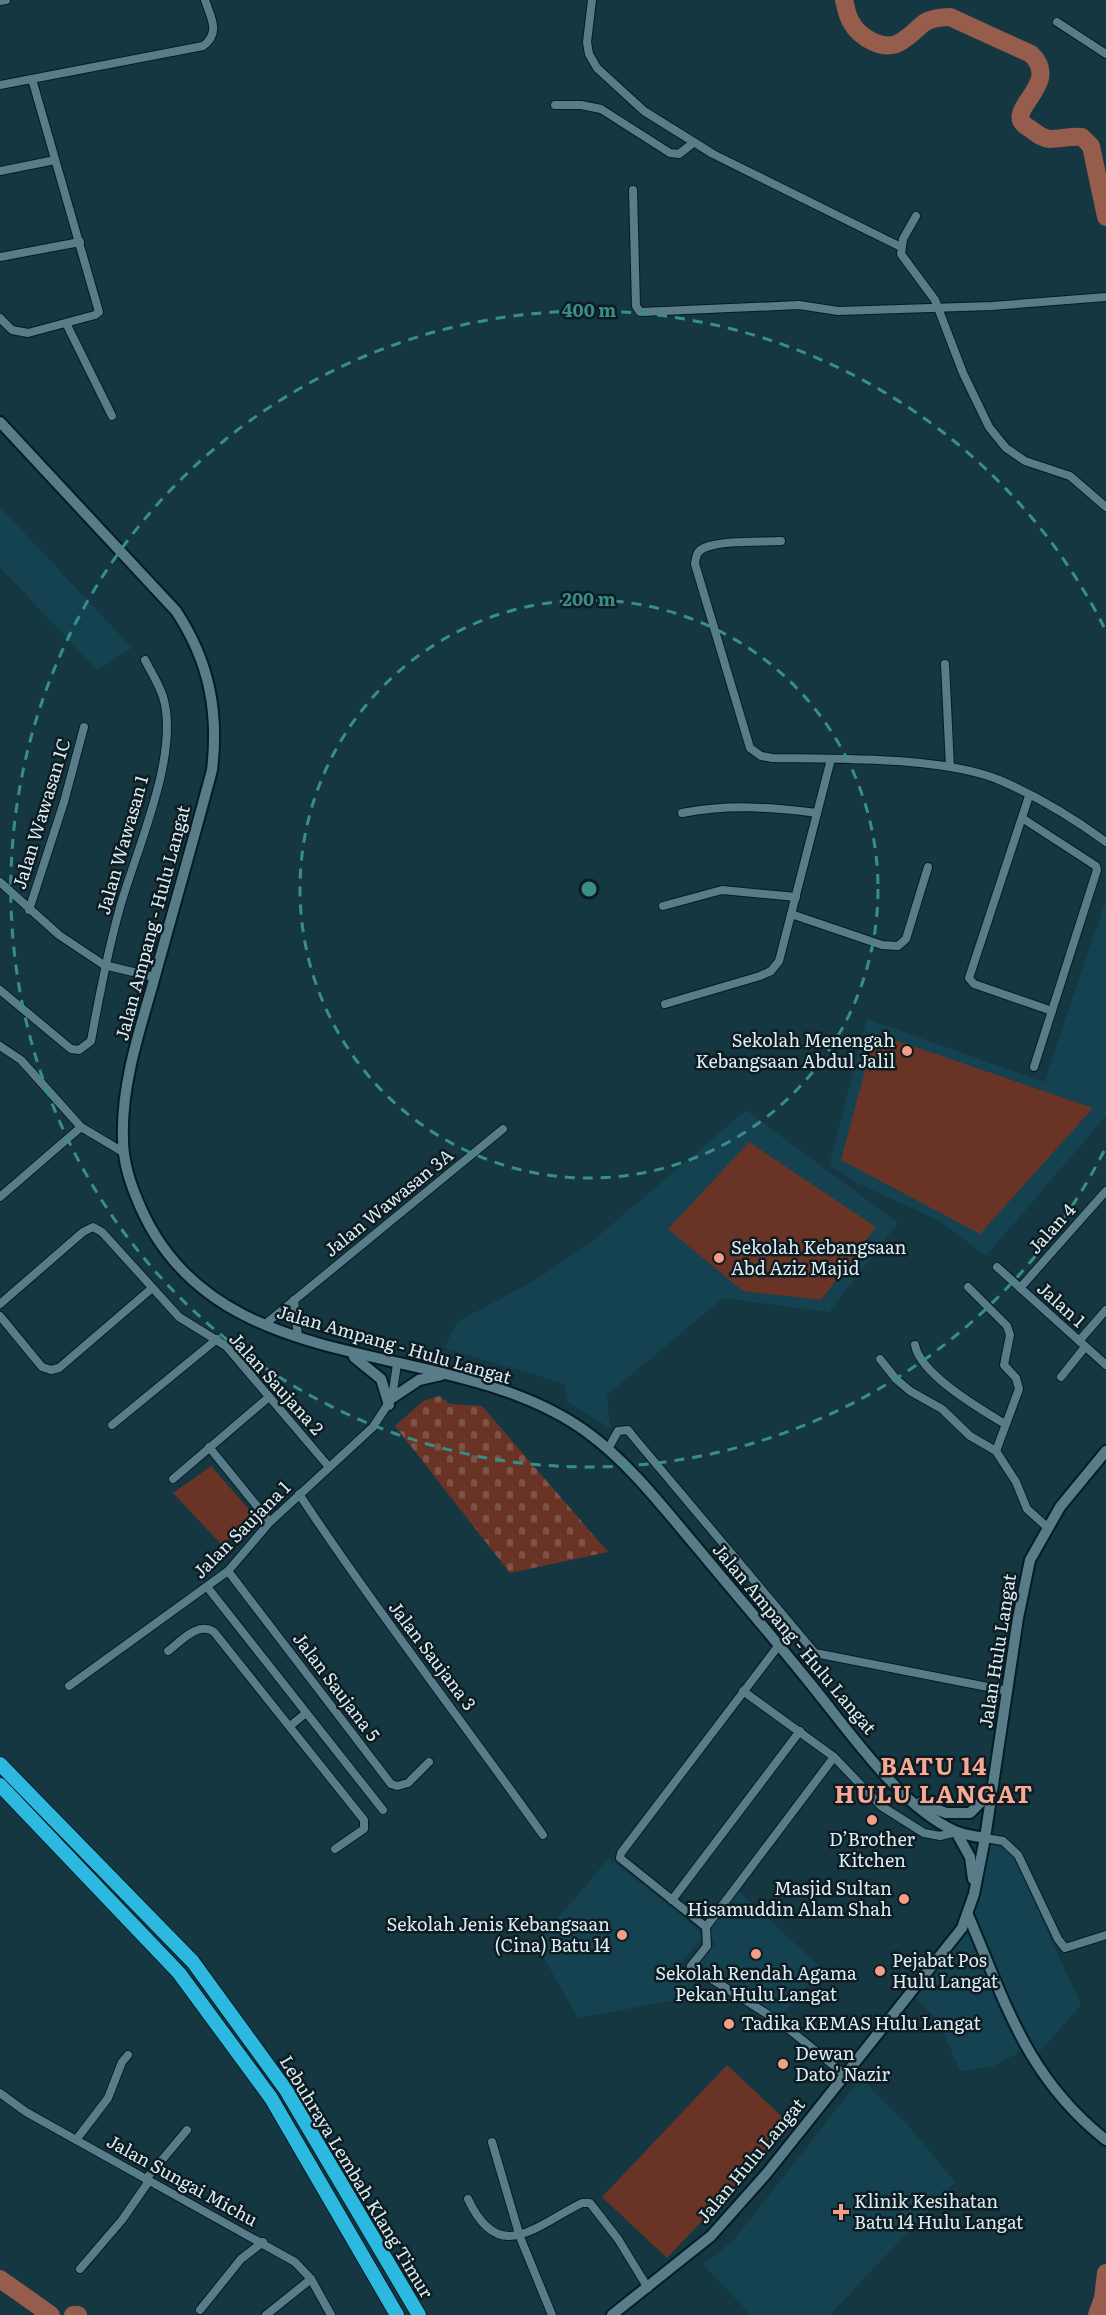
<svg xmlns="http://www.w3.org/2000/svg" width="1106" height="2315" viewBox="0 0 1106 2315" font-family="Literata,serif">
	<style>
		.built { fill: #144250 }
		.green { fill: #693426 }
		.cemetery { fill: url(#cemetery-stones) }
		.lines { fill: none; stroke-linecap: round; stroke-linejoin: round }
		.river { stroke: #965c4c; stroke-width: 18 }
		.street-casing { stroke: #031d25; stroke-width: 10 }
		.secondary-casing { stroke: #031d25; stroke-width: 14 }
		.highway-casing { stroke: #031d25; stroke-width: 16 }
		.street { stroke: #597c89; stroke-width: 8 }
		.secondary { stroke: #597c89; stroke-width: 10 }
		.highway { stroke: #2cb8df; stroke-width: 14 }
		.ring { fill: none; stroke: #388e89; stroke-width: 3; stroke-dasharray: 10 8 }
		.poi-dot { fill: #f49e88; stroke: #0e1c21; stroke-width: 2 }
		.labels { text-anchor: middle; stroke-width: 5; stroke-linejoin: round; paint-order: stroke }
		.street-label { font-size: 18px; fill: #daedf4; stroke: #0e1c21 }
		.poi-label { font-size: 18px; fill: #daedf4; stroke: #0e1c21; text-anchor: start }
		.district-label { font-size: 24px; font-weight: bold; letter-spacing: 1.5px; fill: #f9a993; stroke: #0e1c21 }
		.centre { fill: #388e89; stroke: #0e1c21; stroke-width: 3 }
		.ring-label { font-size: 18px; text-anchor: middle; font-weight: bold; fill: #388e89; stroke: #0e1c21; stroke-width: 5; stroke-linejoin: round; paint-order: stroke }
	</style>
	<defs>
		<pattern id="cemetery-stones" width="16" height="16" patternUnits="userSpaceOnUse" patternTransform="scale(1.5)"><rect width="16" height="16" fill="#693426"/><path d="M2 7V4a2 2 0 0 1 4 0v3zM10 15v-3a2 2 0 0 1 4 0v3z" fill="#7e5246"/></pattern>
	</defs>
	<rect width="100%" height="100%" fill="#143742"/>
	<g class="built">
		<polygon points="0,507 132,648 97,670 0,567"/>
		<polygon points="1106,900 1106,1116 986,1256 940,1221 859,1184 829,1165 867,1019 1044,1082"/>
		<polygon points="746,1110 898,1223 829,1312 723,1298 607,1395 610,1428 567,1402 565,1384 444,1348 457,1322 537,1279 596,1238"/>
		<polygon points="989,1845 1006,1847 1014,1857 1081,2005 1037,2055 1031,2046 994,2066 960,2071 938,2020 914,1996 967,1930 975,1914"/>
		<polygon points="609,1858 699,1930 701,1939 677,1968 702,1989 698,1996 578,2018 536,1944"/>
		<polygon points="738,1890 821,1968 780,2018 696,1965 715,1944 707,1930"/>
		<polygon points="861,2078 908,2125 955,2182 830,2315 751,2315 703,2264 733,2241"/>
	</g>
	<g class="green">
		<polygon points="875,1033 1093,1108 980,1234 841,1160"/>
		<polygon points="749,1142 876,1227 821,1300 743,1291 668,1229"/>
		<polygon points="211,1466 259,1521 221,1544 173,1493"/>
		<polygon points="727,2065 792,2126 667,2258 602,2197"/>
	</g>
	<polygon class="cemetery" points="439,1396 450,1404 482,1406 608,1552 510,1573 395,1426 423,1401"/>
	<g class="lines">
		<g class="river">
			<path d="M844 0C846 7 847 16 851 22 860 38 885 53 902 41 924 27 919 18 950 17L1031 54C1064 86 998 111 1029 128 1037 133 1040 138 1050 139 1060 139 1071 136 1082 137L1091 146 1106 217"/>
			<polyline points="0,2279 51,2315"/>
			<polyline points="73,2315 78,2315"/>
			<polyline points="1097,2315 1103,2298 1106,2273"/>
		</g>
		<g class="street-casing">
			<g id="street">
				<polyline points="592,0 587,42 589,54 597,68 644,111 713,154 901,247"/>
				<polyline points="0,1 6,0"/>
				<polyline points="1057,22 1106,54"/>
				<path d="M0 85 203 46C221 33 211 18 205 0"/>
				<polyline points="555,105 581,105 601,109 670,153 679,154 693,143"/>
				<polyline points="0,171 55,160"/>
				<polyline points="633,190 636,306 640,312 799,305 838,311 992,306 1106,297"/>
				<polyline points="916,216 903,239 901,254 935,300 963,373 989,427 1006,448 1025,461 1070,476 1106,507"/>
				<polyline points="0,257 80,242"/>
				<polyline points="0,318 12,330 28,333 95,315 99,312 32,79"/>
				<polyline points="66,323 112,416"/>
				<path d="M781 541C760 542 722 540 704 548 697 551 696 556 695 564L750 748 761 756 772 758C836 759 947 756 1004 782 1038 797 1076 820 1106 842"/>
				<polyline points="945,664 950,767"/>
				<polyline points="1029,796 969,978 974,984 1052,1011"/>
				<path d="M682 813C728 804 771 807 817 813"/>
				<polyline points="1022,818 1096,866 1097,870 1034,1067"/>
				<polyline points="0,882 59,935 104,965 154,977"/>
				<polyline points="663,906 722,890 796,897"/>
				<polyline points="29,910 64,802 84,727"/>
				<polyline points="791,914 882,945 898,946 906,939 928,867"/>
				<path d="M0 990 71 1049 79 1050 91 1041C99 997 107 954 119 911 134 855 181 754 163 697 159 684 151 672 145 660"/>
				<polyline points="665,1004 760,976 771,971 779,961 831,759"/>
				<polyline points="0,1046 21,1060 81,1127 123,1152"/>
				<polyline points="0,1197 81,1127"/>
				<polyline points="997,1267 1106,1365"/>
				<polyline points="968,1287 1007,1326 1010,1335 1004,1365 1016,1378 1019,1389 996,1451"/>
				<polyline points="1020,1288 1106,1191"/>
				<polyline points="294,1300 298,1337"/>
				<polyline points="0,1304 83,1232 93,1227 102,1232 179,1317 226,1346 329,1467"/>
				<polyline points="0,1316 42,1367 51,1370 59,1368 151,1289"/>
				<polyline points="264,1325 503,1129"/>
				<polyline points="1079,1341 1106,1310"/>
				<path d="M915 1345C920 1374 980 1409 1005 1424"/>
				<polyline points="880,1359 896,1379 910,1391 942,1409 970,1436 996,1451 1016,1482 1027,1509 1047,1527"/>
				<polyline points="1061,1377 1085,1347"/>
				<polyline points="112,1425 217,1339"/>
				<polyline points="209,1447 270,1522"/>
				<polyline points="608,1449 618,1431 628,1430 631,1434 815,1653 1008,1691"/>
				<polyline points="173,1479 269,1397"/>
				<path d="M299 1494C376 1610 462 1721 543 1835"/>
				<polyline points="228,1571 391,1784 397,1786 408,1783 429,1762"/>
				<polyline points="208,1588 383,1810"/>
				<polyline points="779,1645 621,1853 620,1858 706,1927 707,1946 691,1966 780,2022 844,2074"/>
				<path d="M168 1651C181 1641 198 1621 214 1632L364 1820V1829L335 1849"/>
				<polyline points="69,1686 228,1571 270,1522 373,1427 392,1398 397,1364"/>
				<polyline points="743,1691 834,1757 881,1806 924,1833 940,1836 956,1832"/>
				<polyline points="290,1726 306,1713"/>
				<polyline points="985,1838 1003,1841 1018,1855 1058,1939 1065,1948 1106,1935"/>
				<polyline points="672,1900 800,1731"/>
				<polyline points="706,1927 834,1757"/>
				<polyline points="0,2093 26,2112 295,2262 311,2279 331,2315"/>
				<polyline points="76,2140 108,2098 122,2062 128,2055"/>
				<polyline points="492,2142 520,2237 552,2315"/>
				<polyline points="146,2179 187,2130"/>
				<path d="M468 2199C499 2266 535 2226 582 2203H590L618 2239 648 2288"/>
				<polyline points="80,2269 122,2220 149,2181"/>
				<polyline points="200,2310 241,2259 263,2242"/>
				<polyline points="266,2315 311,2279"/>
			</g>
		</g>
		<g class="secondary-casing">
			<g id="secondary">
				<path d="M0 422 176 611C209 661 219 711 212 770 193 842 172 914 152 987 138 1035 121 1088 123 1139 123 1159 129 1180 137 1199 213 1389 450 1331 588 1433 629 1463 662 1506 695 1545 733 1591 772 1636 809 1682 847 1728 900 1807 955 1831 964 1835 975 1836 985 1838"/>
				<polyline points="354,1357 381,1379 389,1405"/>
				<polyline points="392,1398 419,1380 441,1375"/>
				<polyline points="920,1803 946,1813 970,1813 992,1791"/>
				<polyline points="956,1832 970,1857 973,1879"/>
				<path d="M968 1915C1006 2004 1027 2078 1106 2140"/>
				<polyline points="612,2315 711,2236 767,2173 962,1928 974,1894 985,1838 1018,1618 1030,1560 1060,1507 1106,1451"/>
			</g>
		</g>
		<g class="highway-casing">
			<g id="highway">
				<polyline points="0,1764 193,1962 286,2090 419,2315"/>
				<polyline points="0,1785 179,1973 271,2098 397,2315"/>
			</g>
		</g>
		<use href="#street" class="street"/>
		<use href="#secondary" class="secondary"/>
		<use href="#highway" class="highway"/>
	</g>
	<g class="ring">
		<circle cx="589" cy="889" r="289"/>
		<path d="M1104 1151A578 578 0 1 1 1104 627"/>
	</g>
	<g class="poi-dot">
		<circle cx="907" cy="1051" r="6"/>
		<circle cx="719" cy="1258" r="6"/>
		<circle cx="872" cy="1820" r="6"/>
		<circle cx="904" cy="1899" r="6"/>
		<circle cx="622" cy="1935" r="6"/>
		<circle cx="756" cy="1954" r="6"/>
		<circle cx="880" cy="1971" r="6"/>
		<circle cx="729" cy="2024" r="6"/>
		<circle cx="783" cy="2064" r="6"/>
		<path d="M838 2203h6v6h6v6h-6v6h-6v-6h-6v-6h6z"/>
	</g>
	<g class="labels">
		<g class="street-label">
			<text transform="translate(42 814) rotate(-73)" y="6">Jalan Wawasan 1C</text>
			<text transform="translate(123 845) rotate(-74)" y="6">Jalan Wawasan 1</text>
			<text transform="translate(153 923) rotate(-75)" y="6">Jalan Ampang - Hulu Langat</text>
			<text transform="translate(389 1203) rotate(-39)" y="6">Jalan Wawasan 3A</text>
			<text transform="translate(1052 1229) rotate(-48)" y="6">Jalan 4</text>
			<text transform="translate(1061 1305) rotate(42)" y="6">Jalan 1</text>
			<text transform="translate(394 1345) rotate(16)" y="6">Jalan Ampang - Hulu Langat</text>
			<text transform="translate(276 1384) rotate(48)" y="6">Jalan Saujana 2</text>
			<text transform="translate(242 1530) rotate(-45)" y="6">Jalan Saujana 1</text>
			<text transform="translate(794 1639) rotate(50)" y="6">Jalan Ampang - Hulu Langat</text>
			<text transform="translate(998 1651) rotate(-81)" y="6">Jalan Hulu Langat</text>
			<text transform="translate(432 1656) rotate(53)" y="6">Jalan Saujana 3</text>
			<text transform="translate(336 1687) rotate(53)" y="6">Jalan Saujana 5</text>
			<text transform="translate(751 2161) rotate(-50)" y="6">Jalan Hulu Langat</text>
			<text transform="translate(356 2177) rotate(59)" y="6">Lebuhraya Lembah Klang Timur</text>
			<text transform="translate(182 2181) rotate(29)" y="6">Jalan Sungai Michu</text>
		</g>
		<g class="poi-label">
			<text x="895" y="1047" text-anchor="end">Sekolah Menengah<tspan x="895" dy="21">Kebangsaan Abdul Jalil</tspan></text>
			<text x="731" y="1254">Sekolah Kebangsaan<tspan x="731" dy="21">Abd Aziz Majid</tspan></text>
			<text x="872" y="1846" text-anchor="middle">D’Brother<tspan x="872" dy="21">Kitchen</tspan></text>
			<text x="892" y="1895" text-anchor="end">Masjid Sultan<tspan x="892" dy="21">Hisamuddin Alam Shah</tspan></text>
			<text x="610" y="1931" text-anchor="end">Sekolah Jenis Kebangsaan<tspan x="610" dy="21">(Cina) Batu 14</tspan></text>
			<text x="892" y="1967">Pejabat Pos<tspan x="892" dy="21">Hulu Langat</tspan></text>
			<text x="756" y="1980" text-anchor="middle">Sekolah Rendah Agama<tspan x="756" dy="21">Pekan Hulu Langat</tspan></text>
			<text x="741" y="2030">Tadika KEMAS Hulu Langat</text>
			<text x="795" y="2060">Dewan<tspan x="795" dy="21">Dato' Nazir</tspan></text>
			<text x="854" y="2208">Klinik Kesihatan<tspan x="854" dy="21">Batu 14 Hulu Langat</tspan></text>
		</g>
		<g class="district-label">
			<text x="934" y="1775">BATU 14<tspan x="934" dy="28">HULU LANGAT</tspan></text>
		</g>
	</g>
	<circle cx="589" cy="889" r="9" class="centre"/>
	<g class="ring-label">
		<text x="589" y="317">400 m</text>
		<text x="589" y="606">200 m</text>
	</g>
</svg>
